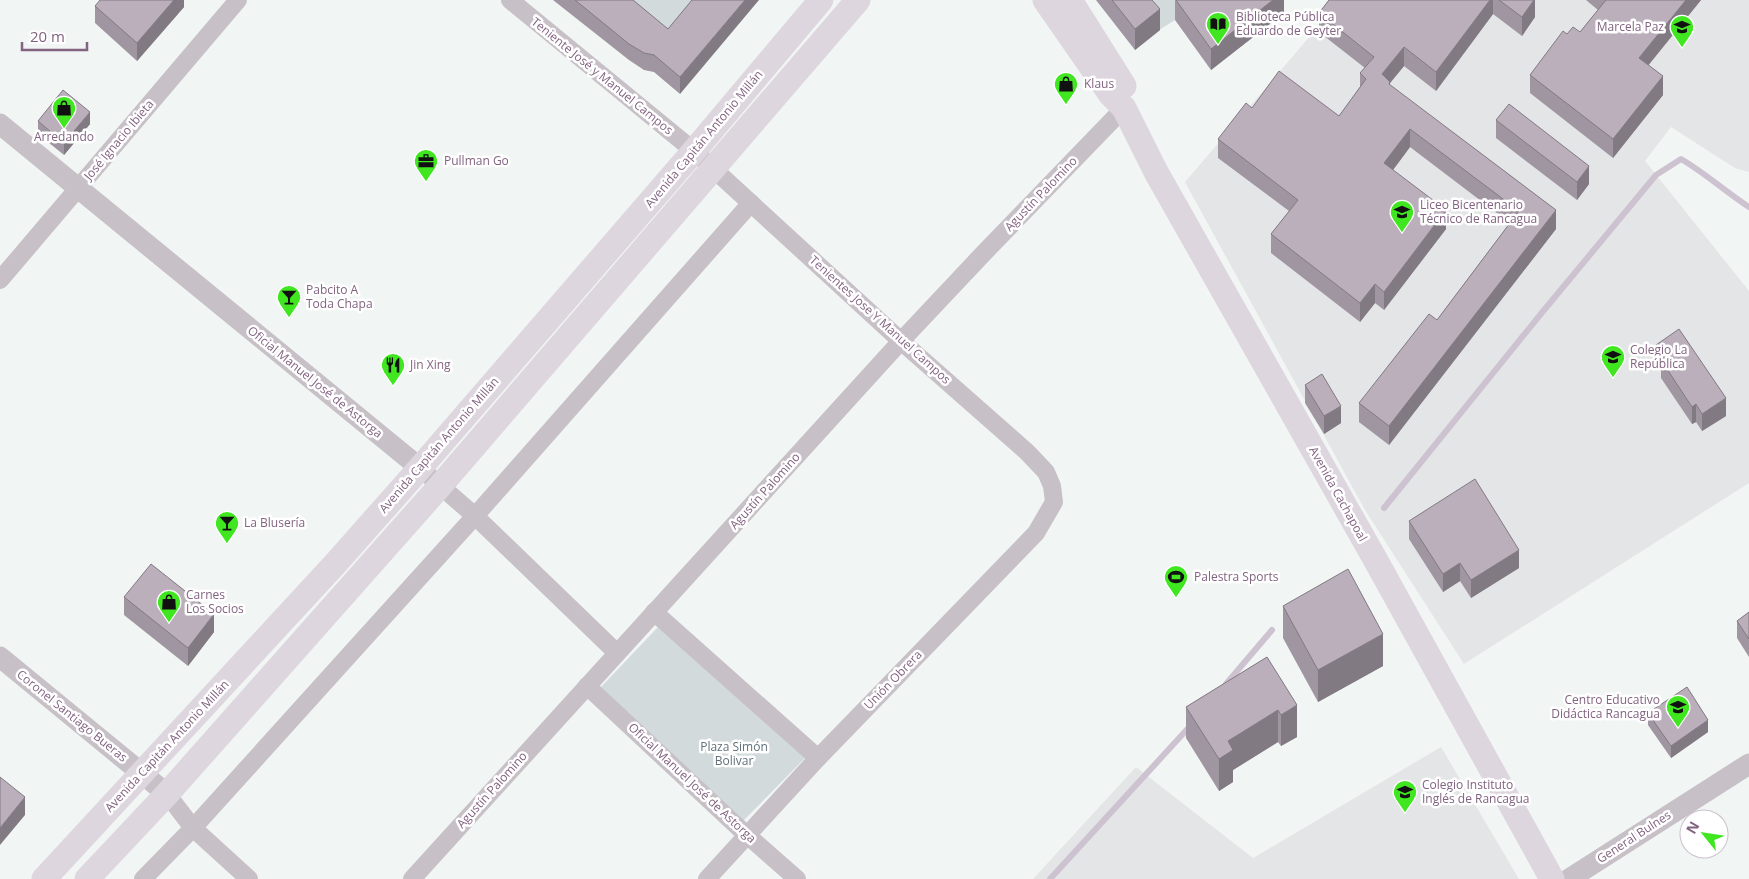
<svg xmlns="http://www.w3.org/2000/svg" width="1749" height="879" viewBox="0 0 1749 879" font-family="'Open Sans',sans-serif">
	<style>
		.built { fill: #e4e5e6 }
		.green { fill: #d2dadc }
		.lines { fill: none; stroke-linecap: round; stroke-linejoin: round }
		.stream { stroke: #cdc2d0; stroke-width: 6 }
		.minor { stroke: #c7c0c7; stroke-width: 18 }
		.tertiary { stroke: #c7c0c7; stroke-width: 21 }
		.secondary { stroke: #ded6de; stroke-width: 25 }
		.wall { fill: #a096a1 }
		.shaded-wall { fill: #827a83 }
		.building { fill: #baafbb; stroke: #827a83 }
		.labels { text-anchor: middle; stroke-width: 5; stroke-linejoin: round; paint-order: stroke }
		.poi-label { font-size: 12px; fill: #826381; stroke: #fff; text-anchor: start }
		.street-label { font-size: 12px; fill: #826381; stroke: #fff }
		.park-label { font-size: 12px; fill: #62707a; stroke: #fff }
	</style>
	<rect width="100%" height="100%" fill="#f1f5f3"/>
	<g class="built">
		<polygon points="1341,0 1749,0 1749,172 1735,168 1671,127 1645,161 1749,291 1749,483 1464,664 1365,510 1185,182"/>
		<polygon points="1441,747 1519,879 1033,879 1136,767 1253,858"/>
	</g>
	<g class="green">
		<polygon points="622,0 704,0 670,40"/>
		<polygon points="1135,0 1201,0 1175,20 1159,30"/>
		<polygon points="659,626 805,758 741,823 601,687"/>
	</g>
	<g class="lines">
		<g class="stream">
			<path d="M1384 508 1540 315 1656 175 1681 159C1705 173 1726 192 1749 207"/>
			<polyline points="1226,684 1272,630"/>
			<polyline points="1050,879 1192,724"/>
		</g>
		<g class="minor">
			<polyline points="510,0 694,151 901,341 1027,452 1046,472 1052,486 1054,502 1036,533 818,758 707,879"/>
			<polyline points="0,280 238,0"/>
			<polyline points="420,468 475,516 617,653"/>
			<polyline points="654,612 818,758"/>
			<polyline points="587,686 738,827 797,879"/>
			<polyline points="167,794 193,828 249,879"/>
			<polyline points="143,879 193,828 475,516 751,203"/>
			<polyline points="412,879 901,341 981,256 1124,108"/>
		</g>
		<g class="tertiary">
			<polyline points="0,124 420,468"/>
			<polyline points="0,657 167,794"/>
			<polyline points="1569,879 1749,764"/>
		</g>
		<g class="secondary">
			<polyline points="1045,0 1111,95 1124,108 1156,172 1375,559 1552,879"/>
			<polyline points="1070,0 1124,86"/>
			<polyline points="44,879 335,564 420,468 694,151 821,0"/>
			<polyline points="87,879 167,794 440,486 858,0"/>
		</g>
	</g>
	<g class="wall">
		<polygon points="184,0 184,7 137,61 95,23 95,6"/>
		<polygon points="553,0 633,0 668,29 692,0 680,94 654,72 644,70 629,60"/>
		<polygon points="1096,0 1152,0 1160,30 1135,50"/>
		<polygon points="1175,0 1284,0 1284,13 1211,70 1175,20"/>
		<polygon points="1329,0 1535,0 1535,17 1522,36 1493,14 1436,91 1404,66 1390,83 1390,85 1556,229 1389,445 1359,422 1359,403 1437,320 1510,223 1410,147 1393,170 1446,229 1384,310 1375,303 1360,322 1271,253 1271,234 1289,211 1218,158 1218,139 1252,108 1339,116 1360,87 1360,73 1365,68 1319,32 1319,13"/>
		<polygon points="1586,0 1701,0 1648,65 1663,95 1613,158 1530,93 1530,75 1567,34 1580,32 1598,10"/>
		<polygon points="1496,120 1589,184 1577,200 1496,138"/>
		<polygon points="38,121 90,124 64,155 38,134"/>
		<polygon points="1656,345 1726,416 1702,431 1696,422 1692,424 1661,378 1661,371 1656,363"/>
		<polygon points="1305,385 1341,423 1324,434 1305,403"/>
		<polygon points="1409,521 1519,568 1471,598 1460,581 1443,592 1409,539"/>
		<polygon points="124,597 214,632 188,666 124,615"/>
		<polygon points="1283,606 1383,666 1318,702 1283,638"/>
		<polygon points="1749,612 1749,657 1737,638 1737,621"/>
		<polygon points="1267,657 1297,737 1281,746 1278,742 1233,770 1233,782 1219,791 1186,738 1186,707"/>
		<polygon points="1648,713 1708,732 1671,758 1648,725"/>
	</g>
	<g class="shaded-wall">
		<polygon points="174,0 184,0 184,7 137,61 137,43"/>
		<polygon points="745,0 759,0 680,94 680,77"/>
		<polygon points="1273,0 1284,0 1284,13 1211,70 1211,49"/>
		<polygon points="1490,0 1493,0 1493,14 1436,91 1436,72"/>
		<polygon points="1534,0 1535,0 1535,17 1522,36 1522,17"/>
		<polygon points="1686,0 1701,0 1639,77 1639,58"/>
		<polygon points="1160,9 1160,30 1135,50 1135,29"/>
		<polygon points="1404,47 1404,66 1390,83 1390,100 1382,74"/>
		<polygon points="1663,76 1663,95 1613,158 1613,139"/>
		<polygon points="90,112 90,124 64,155 64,143"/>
		<polygon points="1410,129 1410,147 1384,182 1384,163"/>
		<polygon points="1589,166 1589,184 1577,200 1577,182"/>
		<polygon points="1446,210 1446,229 1384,310 1384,292"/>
		<polygon points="1556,210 1556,229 1389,445 1389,426"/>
		<polygon points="1375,284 1375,303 1360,322 1360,303"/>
		<polygon points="1726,398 1726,416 1702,431 1702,414"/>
		<polygon points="1696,404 1696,422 1692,424 1692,407"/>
		<polygon points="1341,406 1341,423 1324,434 1324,416"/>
		<polygon points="1519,550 1519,568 1471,598 1471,580"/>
		<polygon points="1460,563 1460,581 1443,592 1443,574"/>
		<polygon points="214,614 214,632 188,666 188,648"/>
		<polygon points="1383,634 1383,666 1318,702 1318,670"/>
		<polygon points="1297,705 1297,737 1281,746 1281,715"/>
		<polygon points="1278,710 1278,742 1233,770 1233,782 1219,791 1219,759 1228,741"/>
		<polygon points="1708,720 1708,732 1671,758 1671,746"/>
		<polygon points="25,797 25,815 0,845 0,828"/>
	</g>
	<g class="building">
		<polygon points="100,0 174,0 137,43 95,6"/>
		<polygon points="575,0 633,0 668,29 692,0 745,0 680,77 654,55 644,53 629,44"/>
		<polygon points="1112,0 1152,0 1160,9 1135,29"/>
		<polygon points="1176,0 1273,0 1211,49"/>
		<polygon points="1329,0 1490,0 1436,72 1404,47 1382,74 1390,82 1389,84 1556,210 1389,426 1359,403 1429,314 1437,320 1519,211 1410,129 1384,163 1446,210 1384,292 1375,284 1360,303 1271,234 1298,200 1218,139 1246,103 1252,108 1279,71 1339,116 1366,79 1360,73 1374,57 1319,13"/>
		<polygon points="1499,0 1534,0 1522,17"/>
		<polygon points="1606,0 1686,0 1639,58 1663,76 1613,139 1530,75 1563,31 1567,34 1573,27 1580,32"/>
		<polygon points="63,90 90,112 64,143 38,121"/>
		<polygon points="1509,104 1589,166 1577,182 1496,120"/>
		<polygon points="1679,329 1726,398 1702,414 1696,404 1692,407 1661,360 1664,358 1656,345"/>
		<polygon points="1322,374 1341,406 1324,416 1305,385"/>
		<polygon points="1475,479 1519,550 1471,580 1460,563 1443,574 1409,521"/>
		<polygon points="151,564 214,614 188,648 124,597"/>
		<polygon points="1348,569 1383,634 1318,670 1283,606"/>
		<polygon points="1749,612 1749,639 1737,621"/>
		<polygon points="1267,657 1297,705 1281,715 1278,710 1228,741 1233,750 1219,759 1186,707"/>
		<polygon points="1687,687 1708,720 1671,746 1648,713"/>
		<polygon points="0,777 25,797 0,828"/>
	</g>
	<defs>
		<g id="library-pin" transform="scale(1.25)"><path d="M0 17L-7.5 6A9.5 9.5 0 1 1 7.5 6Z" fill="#40e620" stroke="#fff"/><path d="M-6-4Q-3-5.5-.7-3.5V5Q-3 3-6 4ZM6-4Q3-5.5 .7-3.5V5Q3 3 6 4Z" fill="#111"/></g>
		<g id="school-pin" transform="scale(1.25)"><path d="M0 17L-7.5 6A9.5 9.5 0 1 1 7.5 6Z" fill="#40e620" stroke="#fff"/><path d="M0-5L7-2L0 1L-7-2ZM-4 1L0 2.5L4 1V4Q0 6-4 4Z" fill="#111"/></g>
		<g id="shop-pin" transform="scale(1.25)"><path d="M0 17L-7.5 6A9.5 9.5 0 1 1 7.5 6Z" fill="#40e620" stroke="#fff"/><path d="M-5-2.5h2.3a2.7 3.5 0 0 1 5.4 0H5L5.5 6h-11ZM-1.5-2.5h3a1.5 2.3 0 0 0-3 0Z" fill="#111"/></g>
		<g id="office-pin" transform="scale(1.25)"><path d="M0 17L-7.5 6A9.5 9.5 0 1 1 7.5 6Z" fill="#40e620" stroke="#fff"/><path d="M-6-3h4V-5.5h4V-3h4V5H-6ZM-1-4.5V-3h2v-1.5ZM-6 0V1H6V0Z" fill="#111"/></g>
		<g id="bar-pin" transform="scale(1.25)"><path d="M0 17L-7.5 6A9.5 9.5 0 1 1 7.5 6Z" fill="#40e620" stroke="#fff"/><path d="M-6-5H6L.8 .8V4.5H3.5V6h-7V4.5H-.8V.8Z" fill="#111"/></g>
		<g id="restaurant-pin" transform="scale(1.25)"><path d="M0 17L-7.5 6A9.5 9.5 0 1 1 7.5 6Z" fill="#40e620" stroke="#fff"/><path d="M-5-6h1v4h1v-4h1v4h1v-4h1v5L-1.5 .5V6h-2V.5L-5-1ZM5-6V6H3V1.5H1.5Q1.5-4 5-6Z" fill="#111"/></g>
		<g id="stadium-pin" transform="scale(1.25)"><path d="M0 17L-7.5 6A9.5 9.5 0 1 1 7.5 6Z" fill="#40e620" stroke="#fff"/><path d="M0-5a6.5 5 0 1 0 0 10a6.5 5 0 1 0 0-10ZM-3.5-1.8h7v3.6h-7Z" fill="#111"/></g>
	</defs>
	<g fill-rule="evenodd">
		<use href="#library-pin" x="1218" y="24"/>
		<use href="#school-pin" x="1682" y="27"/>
		<use href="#shop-pin" x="1066" y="84"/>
		<use href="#shop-pin" x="64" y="108"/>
		<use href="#office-pin" x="426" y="161"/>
		<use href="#school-pin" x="1402" y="212"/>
		<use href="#bar-pin" x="289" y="297"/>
		<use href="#school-pin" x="1613" y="357"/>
		<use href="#restaurant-pin" x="393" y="365"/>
		<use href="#bar-pin" x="227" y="523"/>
		<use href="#stadium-pin" x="1176" y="577"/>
		<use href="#shop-pin" x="169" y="602"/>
		<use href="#school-pin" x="1678" y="707"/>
		<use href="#school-pin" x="1405" y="792"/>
	</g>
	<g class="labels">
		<g class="poi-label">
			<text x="1236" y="21">Biblioteca Pública<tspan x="1236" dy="14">Eduardo de Geyter</tspan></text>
			<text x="1664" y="31" text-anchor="end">Marcela Paz</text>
			<text x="1084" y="88">Klaus</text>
			<text x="64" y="141" text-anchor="middle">Arredando</text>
			<text x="444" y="165">Pullman Go</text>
			<text x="1420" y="209">Liceo Bicentenario<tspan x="1420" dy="14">Técnico de Rancagua</tspan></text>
			<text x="306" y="294">Pabcito A<tspan x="306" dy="14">Toda Chapa</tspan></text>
			<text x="1630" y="354">Colegio La<tspan x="1630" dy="14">República</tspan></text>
			<text x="410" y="369">Jin Xing</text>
			<text x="244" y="527">La Blusería</text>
			<text x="1194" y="581">Palestra Sports</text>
			<text x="186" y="599">Carnes<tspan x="186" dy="14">Los Socios</tspan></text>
			<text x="1660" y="704" text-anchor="end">Centro Educativo<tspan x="1660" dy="14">Didáctica Rancagua</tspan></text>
			<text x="1422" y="789">Colegio Instituto<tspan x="1422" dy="14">Inglés de Rancagua</tspan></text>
		</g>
		<g class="street-label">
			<text transform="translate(602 76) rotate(39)" y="4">Teniente José y Manuel Campos</text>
			<text transform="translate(704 139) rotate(-50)" y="4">Avenida Capitán Antonio Millán</text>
			<text transform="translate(119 140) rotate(-50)" y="4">José Ignacio Ibieta</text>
			<text transform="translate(1041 194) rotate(-46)" y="4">Agustín Palomino</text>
			<text transform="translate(880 320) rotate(42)" y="4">Tenientes Jose Y Manuel Campos</text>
			<text transform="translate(315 382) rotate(39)" y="4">Oficial Manuel José de Astorga</text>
			<text transform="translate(439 445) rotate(-49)" y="4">Avenida Capitán Antonio Millán</text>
			<text transform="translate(765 491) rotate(-48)" y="4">Agustín Palomino</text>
			<text transform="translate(1338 494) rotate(61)" y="4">Avenida Cachapoal</text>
			<text transform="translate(893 680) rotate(-46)" y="4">Unión Obrera</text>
			<text transform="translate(72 716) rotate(39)" y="4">Coronel Santiago Bueras</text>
			<text transform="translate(167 746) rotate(-47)" y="4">Avenida Capitán Antonio Millán</text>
			<text transform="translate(692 783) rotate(43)" y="4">Oficial Manuel José de Astorga</text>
			<text transform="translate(492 790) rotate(-48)" y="4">Agustín Palomino</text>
			<text transform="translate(1634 837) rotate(-33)" y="4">General Bulnes</text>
		</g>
		<g class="park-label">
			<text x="734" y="751">Plaza Simón<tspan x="734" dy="14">Bolivar</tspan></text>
		</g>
	</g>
	<g transform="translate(1704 834) rotate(300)"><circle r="24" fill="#ffffff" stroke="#cdc1cd"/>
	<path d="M0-4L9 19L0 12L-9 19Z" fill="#40e620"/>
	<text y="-8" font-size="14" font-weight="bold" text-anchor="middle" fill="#826381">N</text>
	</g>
	<path d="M22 42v8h65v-8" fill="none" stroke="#826381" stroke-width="2.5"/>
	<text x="30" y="42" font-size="15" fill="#826381" stroke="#ffffff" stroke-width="4" paint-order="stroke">20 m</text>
</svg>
